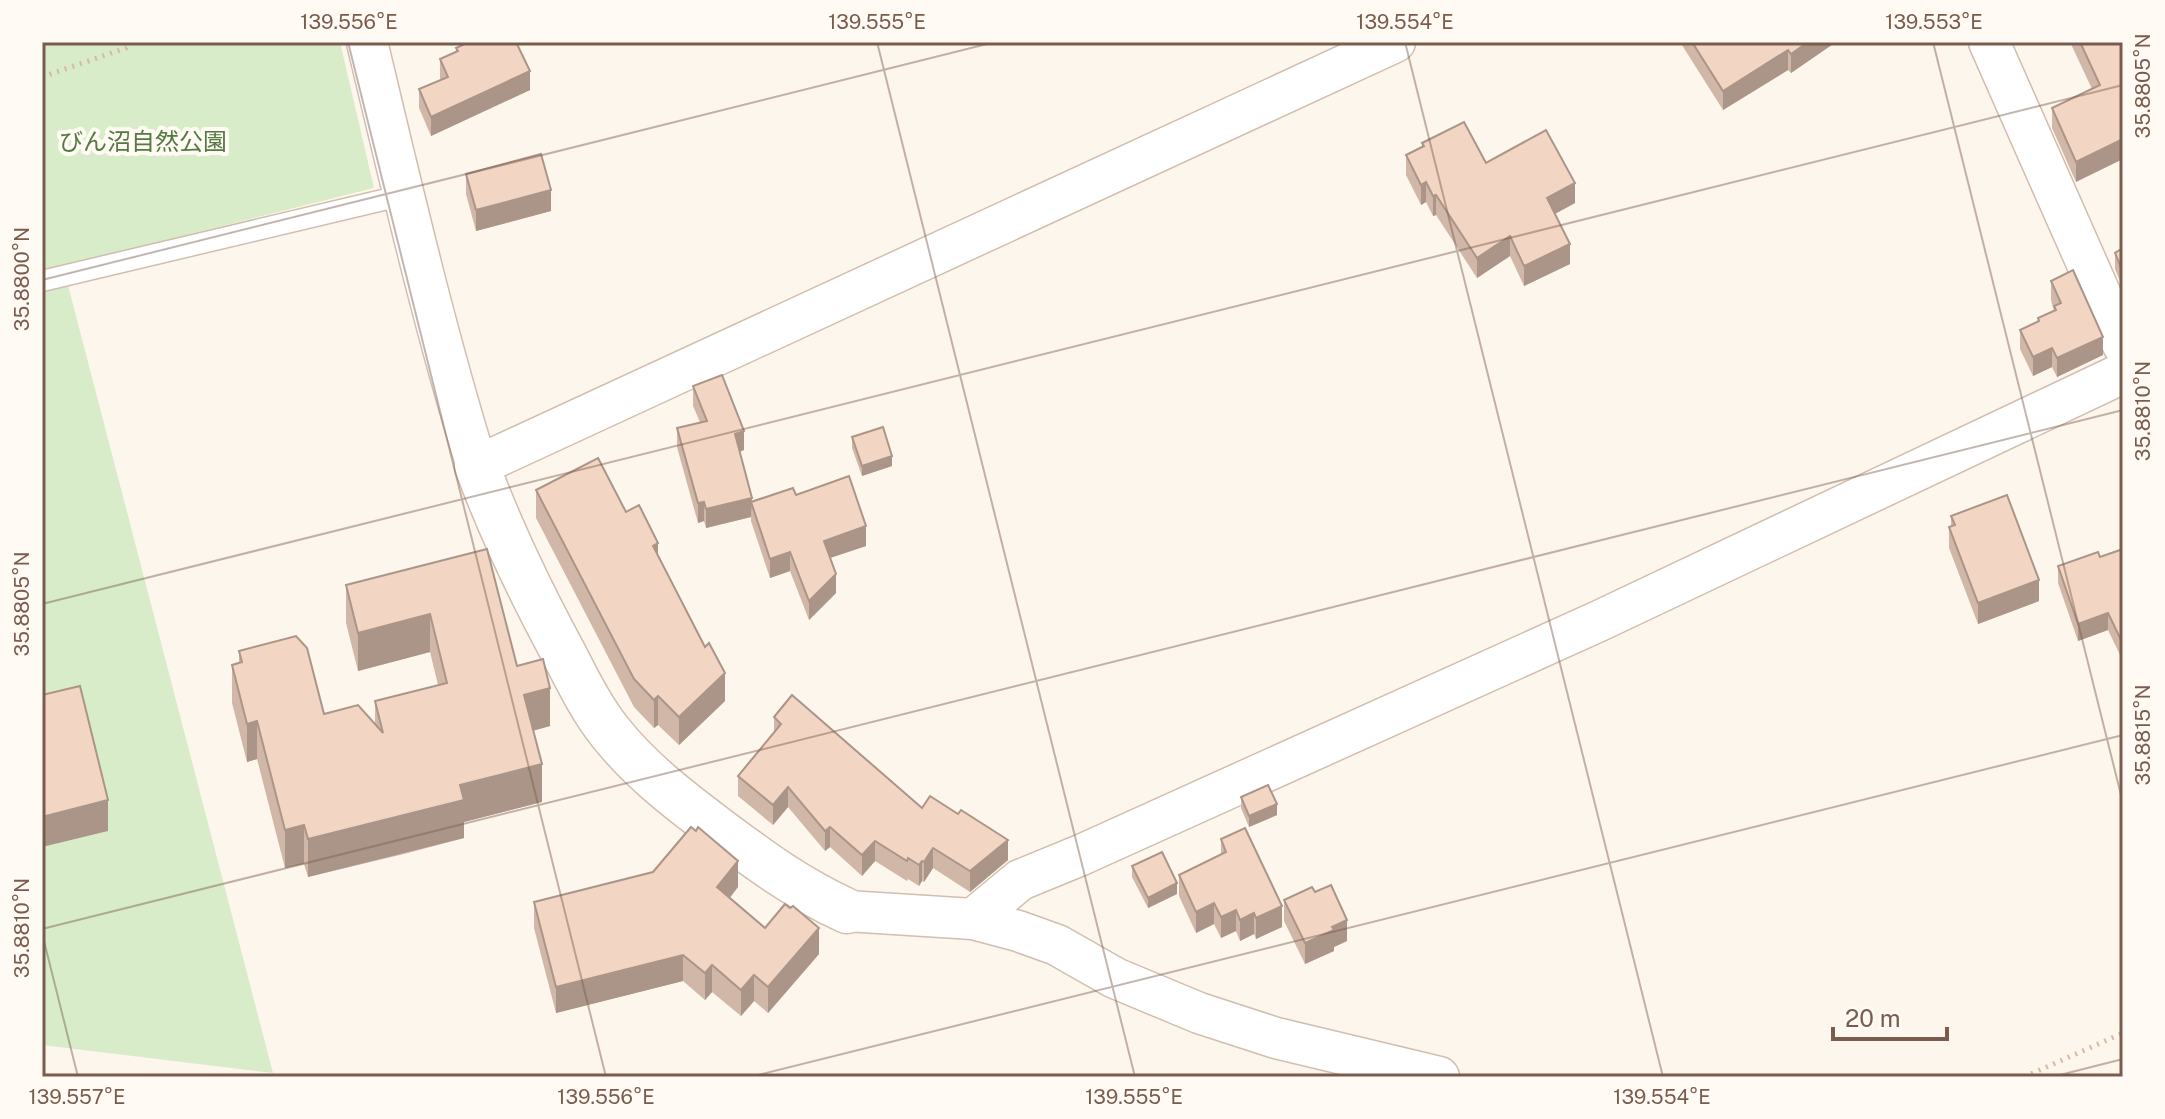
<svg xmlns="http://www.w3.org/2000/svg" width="2165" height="1119" viewBox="0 0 2165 1119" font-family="'Public Sans','Noto Sans JP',sans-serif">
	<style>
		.green { fill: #d8ecc9 }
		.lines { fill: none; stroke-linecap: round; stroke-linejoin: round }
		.service-casing { stroke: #d1beb0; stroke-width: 23 }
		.minor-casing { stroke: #d1beb0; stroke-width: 43 }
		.tertiary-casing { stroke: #d1beb0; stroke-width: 47 }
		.path { stroke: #d9b8a5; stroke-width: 5; stroke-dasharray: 2 6; stroke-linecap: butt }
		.service { stroke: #fff; stroke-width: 20 }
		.minor { stroke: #fff; stroke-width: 40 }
		.tertiary { stroke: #fff; stroke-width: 44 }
		.wall { fill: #d1b7a8 }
		.shaded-wall { fill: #aa9588 }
		.building { fill: #f3d5c3; stroke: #aa9588; stroke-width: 2 }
		.ticks { fill: none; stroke: #7a5c4d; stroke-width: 2; stroke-opacity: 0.45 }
		.labels { text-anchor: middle; stroke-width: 8; stroke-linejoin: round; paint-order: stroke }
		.park-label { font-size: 24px; fill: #537a41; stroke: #fffaf3 }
		.neatline { fill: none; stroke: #7a5c4d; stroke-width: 3 }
		.ticks-label { font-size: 20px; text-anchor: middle; fill: #7a5c4d }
	</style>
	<rect width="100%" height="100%" fill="#fdf6ec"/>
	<polygon class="green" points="42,42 340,42 374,188 63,266 273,1073 42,1045"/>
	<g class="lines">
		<g class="service-casing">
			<polyline id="service" points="42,281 404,195"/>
		</g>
		<g class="minor-casing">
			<g id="minor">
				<path d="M367 42C401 184 434 327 477 466L1395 42"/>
				<polyline points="1989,42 2123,345"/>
				<polyline points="847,911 973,919 1018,931 1057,945 1115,978 1199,1013 1276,1038 1439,1077"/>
				<polyline points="973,919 1020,880 1081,855 1599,621 2123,373"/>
			</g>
		</g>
		<g class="tertiary-casing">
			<path id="tertiary" d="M477 466C501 531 531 593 564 654 578 681 591 708 610 732 641 771 679 800 719 830 762 862 797 888 847 911"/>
		</g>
		<g class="path">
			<polyline points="42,77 126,48 133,42"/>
			<polyline points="2024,1077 2123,1033"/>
		</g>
		<use href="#service" class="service"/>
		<use href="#minor" class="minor"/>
		<use href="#tertiary" class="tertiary"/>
	</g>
	<g class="wall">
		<polygon points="1680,42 1836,42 1791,73 1788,70 1723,110"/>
		<polygon points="2070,42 2123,42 2076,182 2052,128 2052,108 2092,89"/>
		<polygon points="456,48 530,90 431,136 419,108 419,89 441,80 440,78 440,59 456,51"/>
		<polygon points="1422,143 1486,163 1575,203 1555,214 1570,264 1524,286 1510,256 1477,278 1436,215 1433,216 1426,202 1421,205 1406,175 1406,155 1422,147"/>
		<polygon points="466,174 551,211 476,231 466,194"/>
		<polygon points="2123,248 2123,288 2115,269 2115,253"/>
		<polygon points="2051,281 2103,355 2057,377 2052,367 2033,376 2020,349 2020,330 2038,322 2038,318 2054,311 2051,300"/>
		<polygon points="693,386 744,450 740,452 752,501 796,495 866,546 830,558 836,593 809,620 790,571 770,578 751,521 751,517 706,528 704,521 698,523 677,447 677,428 700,422 693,406"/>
		<polygon points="852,437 892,466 862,476 852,448"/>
		<polygon points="536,490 626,512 658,557 725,701 679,745 658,725 654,728 634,707 536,518"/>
		<polygon points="1951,516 2039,601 1978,624 1949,548 1949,527 1951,526"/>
		<polygon points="487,549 517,666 550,726 533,731 542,802 464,822 464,838 404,854 308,877 304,864 285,868 257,759 247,762 232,703 232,665 239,663 239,651 324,714 375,724 375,701 438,685 430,652 358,671 346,623 346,585"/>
		<polygon points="2123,549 2123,661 2108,630 2078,641 2058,583 2058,566 2100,557"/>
		<polygon points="774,717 922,808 1008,860 970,892 933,868 924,882 922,881 919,886 908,879 907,881 875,861 862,876 830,847 825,851 788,807 773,825 738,796 738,776 774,733"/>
		<polygon points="1241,797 1277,815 1249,827 1241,808"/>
		<polygon points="1221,839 1282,927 1256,939 1254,934 1240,941 1236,931 1221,938 1214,924 1196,933 1179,896 1179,875 1221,855"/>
		<polygon points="1132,866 1177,894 1148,908 1132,877"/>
		<polygon points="738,887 730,898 765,928 819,954 768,1013 754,1001 741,1016 712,992 705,1000 683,981 556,1013 534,928 534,902"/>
		<polygon points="1315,892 1347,941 1334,947 1334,951 1305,964 1284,921 1284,900"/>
	</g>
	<g class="shaded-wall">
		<polygon points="1808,42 1836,42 1791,73 1791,54"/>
		<polygon points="1788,50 1788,70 1723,110 1723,91"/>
		<polygon points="530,71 530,90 431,136 431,117"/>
		<polygon points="2123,139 2123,159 2076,182 2076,162"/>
		<polygon points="1426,182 1426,202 1421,205 1421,185"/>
		<polygon points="1575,183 1575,203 1547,218 1547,198"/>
		<polygon points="551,190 551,211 476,231 476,210"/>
		<polygon points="1436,195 1436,215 1433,216 1433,196"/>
		<polygon points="1510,236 1510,256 1477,278 1477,258"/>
		<polygon points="1570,244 1570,264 1524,286 1524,266"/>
		<polygon points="2103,337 2103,355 2057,377 2057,358"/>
		<polygon points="2052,348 2052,367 2033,376 2033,357"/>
		<polygon points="744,431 744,450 735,453 735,434"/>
		<polygon points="892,456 892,466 862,476 862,466"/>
		<polygon points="752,498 751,517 706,528 706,509"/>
		<polygon points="704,502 704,521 698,523 698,503"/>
		<polygon points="866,526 866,546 824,560 824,541"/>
		<polygon points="658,543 658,571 653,546"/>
		<polygon points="790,552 790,571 770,578 770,559"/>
		<polygon points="836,574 836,593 809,620 809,601"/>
		<polygon points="2039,580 2039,601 1978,624 1978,603"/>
		<polygon points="2108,613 2108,630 2078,641 2078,624"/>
		<polygon points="430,614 430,652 358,671 358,633"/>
		<polygon points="725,673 725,701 679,745 679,717"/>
		<polygon points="550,688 550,726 524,733 524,695"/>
		<polygon points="658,696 658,725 654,728 654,700"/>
		<polygon points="257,721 257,759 247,762 247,724"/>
		<polygon points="542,764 542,802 464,822 464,838 308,877 308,839 460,785"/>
		<polygon points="788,787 788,807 773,825 773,805"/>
		<polygon points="108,800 108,831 42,847 42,817"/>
		<polygon points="1277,804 1277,815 1249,827 1249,816"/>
		<polygon points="304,825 304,864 285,868 285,830"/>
		<polygon points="830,827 830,847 825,851 825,831"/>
		<polygon points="1008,840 1008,860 970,892 970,871"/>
		<polygon points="875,841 875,861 862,876 862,855"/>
		<polygon points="933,848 933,868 924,882 924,862"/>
		<polygon points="738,861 738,887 717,913 717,887"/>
		<polygon points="922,861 922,881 919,886 919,865"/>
		<polygon points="1177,883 1177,894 1148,908 1148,898"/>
		<polygon points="1214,903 1214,924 1196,933 1196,912"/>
		<polygon points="1282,906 1282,927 1256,939 1256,918"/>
		<polygon points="1236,910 1236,931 1221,938 1221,917"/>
		<polygon points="1254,913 1254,934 1240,941 1240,920"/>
		<polygon points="1347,920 1347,941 1334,947 1334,951 1305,964 1305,943 1332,927"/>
		<polygon points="819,928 819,954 768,1013 768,987"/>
		<polygon points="683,955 683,981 556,1013 556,987"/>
		<polygon points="712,965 712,992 705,1000 705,973"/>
		<polygon points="754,975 754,1001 741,1016 741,990"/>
	</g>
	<g class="building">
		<polygon points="469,42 516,42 530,71 431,117 419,89 448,77 440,59 458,51 456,48"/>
		<polygon points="1692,42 1808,42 1791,54 1788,50 1723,91"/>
		<polygon points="2080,42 2123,42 2123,139 2076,162 2052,108 2100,85"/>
		<polygon points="1464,122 1486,163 1546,130 1575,183 1547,198 1570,244 1524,266 1510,236 1477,258 1436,195 1433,196 1426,182 1421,185 1406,155 1424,146 1422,143"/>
		<polygon points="541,154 551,190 476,210 466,174"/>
		<polygon points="2123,248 2123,272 2115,253"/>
		<polygon points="2073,270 2103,337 2057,358 2052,348 2033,357 2020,330 2039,321 2038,318 2056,310 2054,306 2061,303 2051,281"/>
		<polygon points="722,375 744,431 735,434 752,498 706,509 704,502 698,503 677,428 707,421 693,386"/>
		<polygon points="883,427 892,456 862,466 852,437"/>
		<polygon points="598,458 626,512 639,505 658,543 653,546 705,647 709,643 725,673 679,717 658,696 654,700 634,679 536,490"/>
		<polygon points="849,476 866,526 824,541 836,574 809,601 790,552 770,559 751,502 793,488 796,495"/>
		<polygon points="2007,495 2039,580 1978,603 1949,527 1955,525 1951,516"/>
		<polygon points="487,549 517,666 543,659 550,688 524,695 542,764 460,785 464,800 308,839 304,825 285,830 257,721 247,724 232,665 242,662 239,651 296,636 307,648 324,714 358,705 383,733 375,701 447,683 430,614 358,633 346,585"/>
		<polygon points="2123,549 2123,644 2108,613 2078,624 2058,566 2098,552 2100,557"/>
		<polygon points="80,686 108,800 42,817 42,695"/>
		<polygon points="792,695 922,808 930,796 958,814 961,810 1008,840 970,871 933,848 924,862 922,861 919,865 908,858 907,861 875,841 862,855 830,827 825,831 788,787 773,805 738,776 781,724 774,717"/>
		<polygon points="1268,785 1277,804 1249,816 1241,797"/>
		<polygon points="691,827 696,831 698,827 738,861 717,887 765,928 785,904 790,908 793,906 819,928 768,987 754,975 741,990 712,965 705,973 683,955 556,987 534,902 653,872"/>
		<polygon points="1245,828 1282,906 1256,918 1254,913 1240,920 1236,910 1221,917 1214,903 1196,912 1179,875 1226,852 1221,839"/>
		<polygon points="1162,852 1177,883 1148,898 1132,866"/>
		<polygon points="1331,885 1347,920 1332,927 1334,930 1305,943 1284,900 1312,887 1315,892"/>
	</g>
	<path class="ticks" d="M348 42 606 1077M877 42 1135 1077M1405 42 1663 1077M1933 42 2123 803M42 280 995 42M42 604 2123 85M42 929 2123 410M42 933 78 1077M750 1077 2123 735M2052 1077 2123 1059"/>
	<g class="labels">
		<g class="park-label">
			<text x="143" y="150">びん沼自然公園</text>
		</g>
	</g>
	<rect width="2165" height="1119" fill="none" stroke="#fffaf3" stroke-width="88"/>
	<path d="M1833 1027v12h114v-12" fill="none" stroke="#7a5c4d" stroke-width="4"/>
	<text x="1845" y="1027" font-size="24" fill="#7a5c4d" stroke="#fffaf3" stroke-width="6" paint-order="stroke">20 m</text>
	<rect x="44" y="44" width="2077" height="1031" class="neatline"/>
	<g class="ticks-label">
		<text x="349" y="29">139.556°E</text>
		<text x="877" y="29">139.555°E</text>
		<text x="1405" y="29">139.554°E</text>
		<text x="1934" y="29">139.553°E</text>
		<text transform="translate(2143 86) rotate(-90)" y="7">35.8805°N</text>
		<text transform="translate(22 279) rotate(-90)" y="7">35.8800°N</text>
		<text transform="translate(2143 411) rotate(-90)" y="7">35.8810°N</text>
		<text transform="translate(22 604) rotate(-90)" y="7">35.8805°N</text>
		<text transform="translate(2143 735) rotate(-90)" y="7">35.8815°N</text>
		<text transform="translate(22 928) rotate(-90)" y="7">35.8810°N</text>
		<text x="77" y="1104">139.557°E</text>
		<text x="606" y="1104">139.556°E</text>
		<text x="1134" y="1104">139.555°E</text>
		<text x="1662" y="1104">139.554°E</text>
	</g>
</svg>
